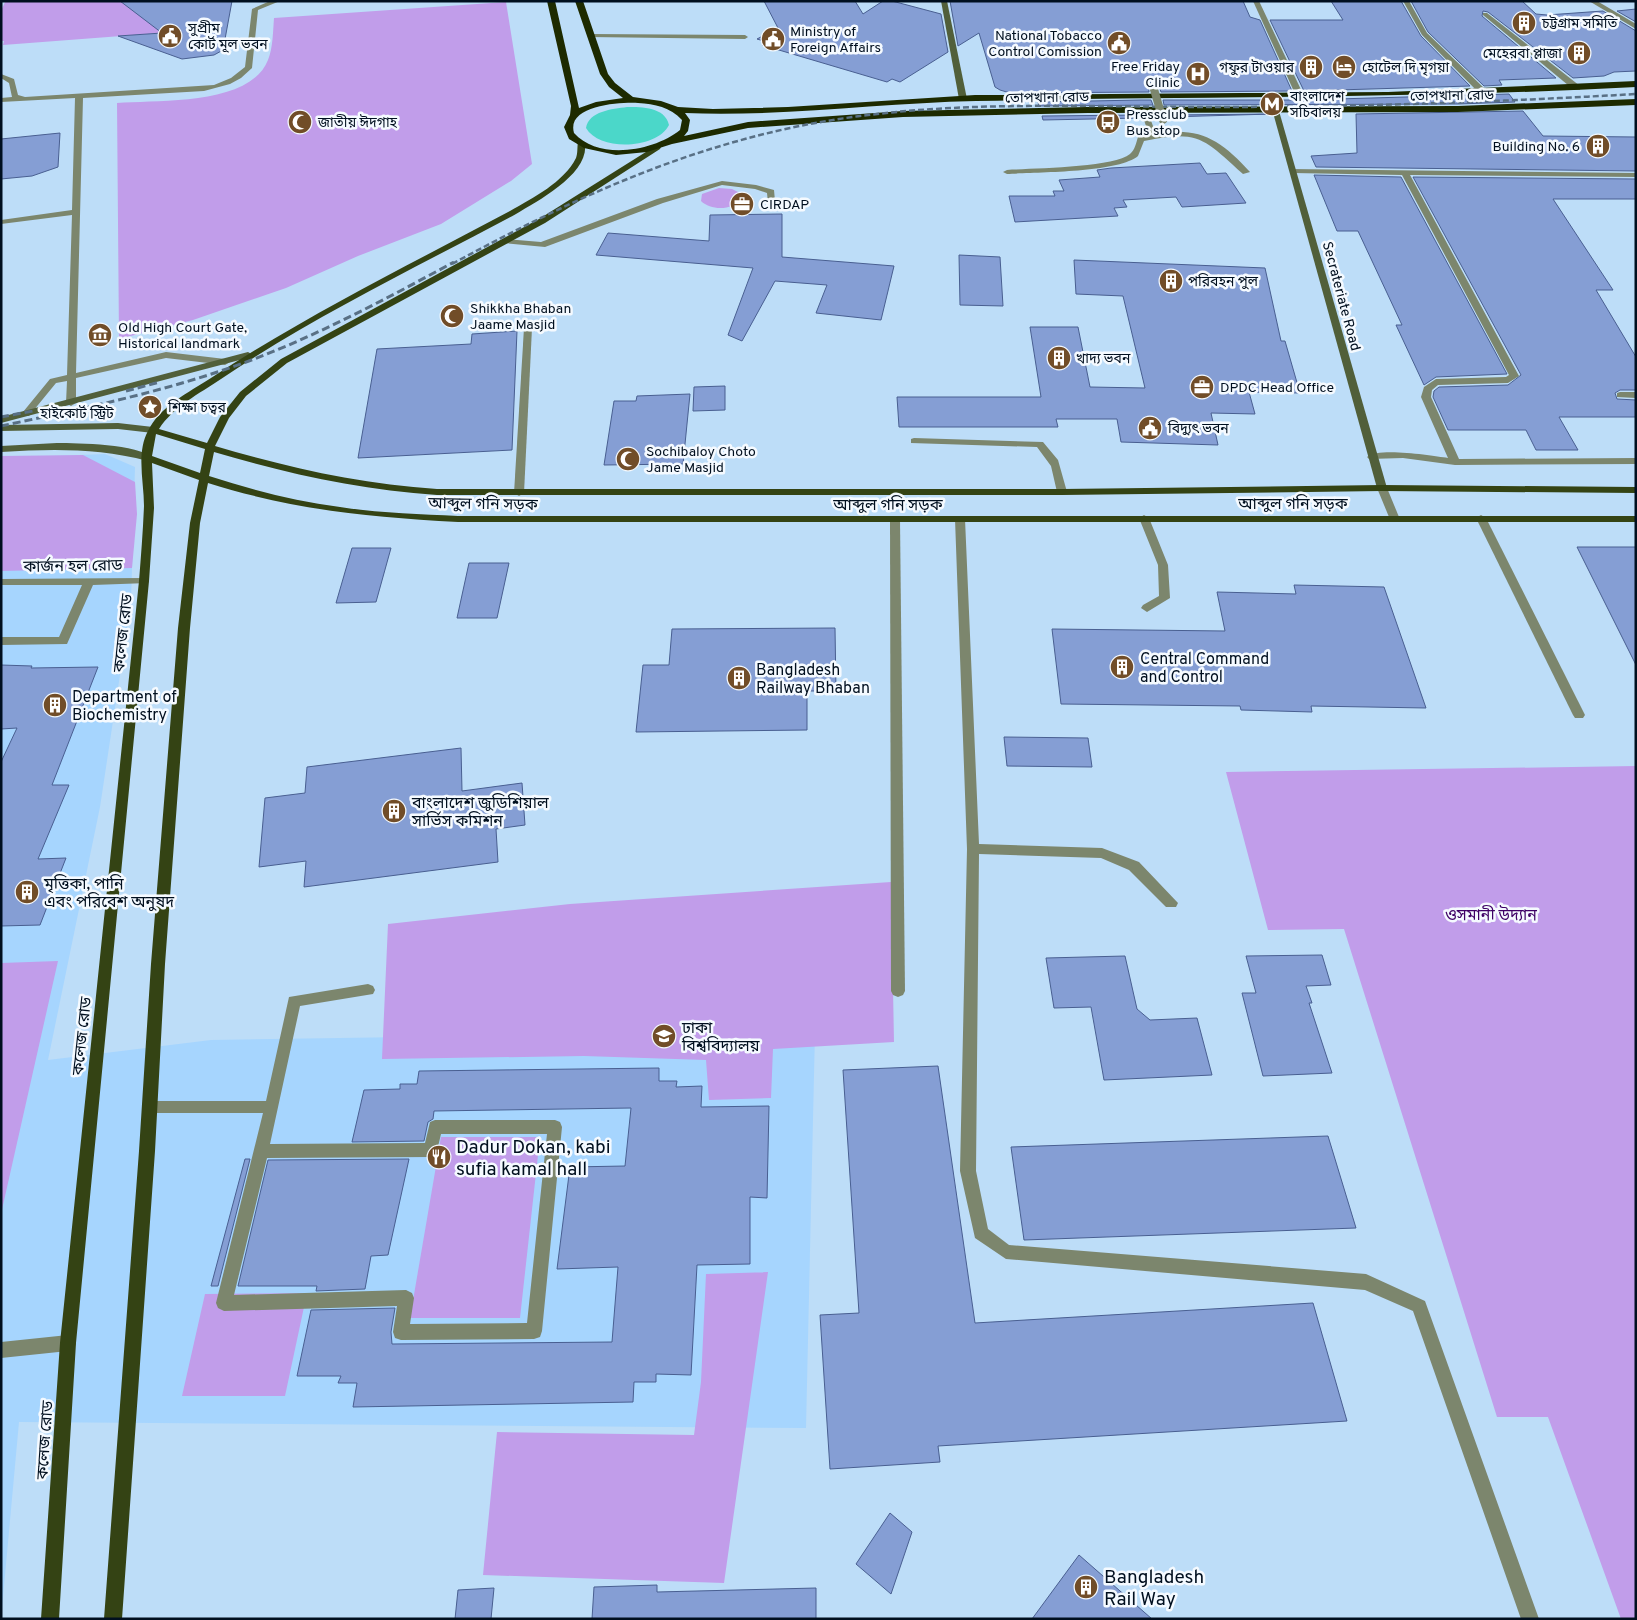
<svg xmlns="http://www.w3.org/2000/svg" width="1637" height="1620" viewBox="0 0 1637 1620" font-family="Overpass,'Noto Sans Bengali',sans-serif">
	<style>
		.built { fill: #a6d5fe }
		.green { fill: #c19dea }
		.water { fill: #4bd7c9 }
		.building { fill: #859ed4; stroke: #495f91 }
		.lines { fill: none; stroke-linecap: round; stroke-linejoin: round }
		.lane { fill: #7c866d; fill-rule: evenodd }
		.street { fill: #7c866d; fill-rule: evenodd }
		.secondary { fill: #515f3a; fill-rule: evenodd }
		.primary { fill: #344314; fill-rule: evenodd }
		.highway { fill: #1d2a00; fill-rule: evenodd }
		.rail-far1 { stroke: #597085; stroke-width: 2.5; stroke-dasharray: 6 3; stroke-linecap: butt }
		.rail { stroke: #597085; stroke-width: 3; stroke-dasharray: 8 4; stroke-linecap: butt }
		.street-bridge { stroke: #7c866d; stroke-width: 8 }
		.labels { text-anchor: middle; stroke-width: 5; stroke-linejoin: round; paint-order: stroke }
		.far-poi-label { font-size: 14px; fill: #000f1f; stroke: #f5faff; text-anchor: start }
		.far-street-label { font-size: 14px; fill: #000f1f; stroke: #f5faff }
		.street-label { font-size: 16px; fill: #000f1f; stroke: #f5faff }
		.poi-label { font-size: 16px; fill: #000f1f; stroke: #f5faff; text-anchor: start }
		.park-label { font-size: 16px; fill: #3e0065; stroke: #f5faff }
		.near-poi-label { font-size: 19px; fill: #000f1f; stroke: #f5faff; text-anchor: start }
	</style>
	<rect width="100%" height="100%" fill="#bdddf8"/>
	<polygon class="built" points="105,454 135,467 131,602 100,807 48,1060 211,1040 815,1031 806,1428 19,1422 1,1619 1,458"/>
	<g class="green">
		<polygon points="121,1 174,32 3,45 4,41 1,41 1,11 5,2 1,1"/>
		<path d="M506 2 532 164 511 181 441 224 358 256 286 288 193 320 119 339 117 103C159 100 250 106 268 60 273 48 273 31 274 18Z"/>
		<path d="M719 188 732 189 742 194V200C732 210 711 211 701 201L702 194Z"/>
		<polygon points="83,455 135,482 137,514 132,568 1,571 1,456"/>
		<polygon points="1636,766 1636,1619 1621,1619 1548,1417 1497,1417 1344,929 1268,930 1226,772"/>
		<polygon points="891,882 894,1042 773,1049 771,1098 709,1100 706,1060 584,1056 382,1059 388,924 570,904"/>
		<polygon points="58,961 1,1214 1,963"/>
		<polygon points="441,1137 540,1137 520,1318 410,1318"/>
		<polygon points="768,1272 724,1583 483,1575 497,1432 694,1435 701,1382 706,1274"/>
		<polygon points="307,1293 285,1396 182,1396 205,1294"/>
	</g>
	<path class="water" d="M627 107C642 107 665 107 669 125 657 149 600 152 586 128 589 111 612 109 627 107Z"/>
	<g class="building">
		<polygon points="120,1 232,1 223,50 214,55 182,59 118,36 162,33"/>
		<polygon points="764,1 855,1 863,14 883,1 892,1 941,14 948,52 900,82 892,79 887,82 762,45 767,42 757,39 778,28"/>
		<polygon points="950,1 1243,1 1250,17 1260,20 1292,91 1161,92 1158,84 1154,80 1148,84 1149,92 1010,93 1000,90 995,87 979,33 958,46"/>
		<polygon points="1331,1 1401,1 1421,36 1470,86 1304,91 1270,20 1343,20"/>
		<polygon points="1411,1 1522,1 1536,14 1547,15 1603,11 1636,31 1636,71 1614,72 1604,76 1573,78 1488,12 1483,11 1482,16 1556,78 1499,80 1502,85 1484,86 1428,32"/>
		<polygon points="1636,9 1636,22 1617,11"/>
		<polygon points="1509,94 1515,102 1458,104 1164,105 1163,100 1302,100"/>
		<polygon points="1141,100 1151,100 1153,105 1039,106 1038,102"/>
		<polygon points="1523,111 1543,136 1636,137 1636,171 1316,167 1311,156 1357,153 1356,114"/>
		<polygon points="1272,114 1168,117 1167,115"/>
		<polygon points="1140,115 1141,118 1043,120 1042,116"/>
		<polygon points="60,133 58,167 32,176 1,179 1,139"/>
		<polygon points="1200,163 1207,174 1226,173 1246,203 1182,207 1176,197 1123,200 1127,207 1114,208 1118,216 1015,222 1009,196 1055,196 1053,191 1064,191 1059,180 1100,177 1097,170 1111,168"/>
		<polygon points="1314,175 1401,177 1507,374 1436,377 1424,385 1396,325 1402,325 1358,231 1337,231"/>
		<polygon points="1413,177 1636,179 1636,199 1553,199 1613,290 1596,290 1636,357 1636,390 1620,390 1615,393 1617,399 1636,400 1636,417 1559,417 1578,450 1536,450 1526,430 1448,430 1433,397 1434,391 1439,387 1508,385 1521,375"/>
		<polygon points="782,214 782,257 894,266 881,320 816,313 827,285 775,281 742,341 728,335 753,268 596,255 608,233 709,241 710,215"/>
		<polygon points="959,255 1000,257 1003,306 960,305"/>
		<polygon points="1074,260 1265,268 1281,341 1285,341 1300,393 1249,392 1255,414 1211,413 1218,445 1121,442 1117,419 1056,419 1058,427 899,427 897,397 1041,397 1030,327 1078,327 1090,387 1145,388 1123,296 1076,294"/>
		<polygon points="517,331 512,450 358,458 377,349 471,344 472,334"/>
		<polygon points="725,386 725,410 693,411 694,387"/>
		<polygon points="690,394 683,464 604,465 614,401 636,401 637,396"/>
		<polygon points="1577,547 1636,547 1636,665"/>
		<polygon points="352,548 391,548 376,602 336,603"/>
		<polygon points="469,563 509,563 497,618 457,618"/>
		<polygon points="1294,585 1384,587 1426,708 1311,706 1312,712 1241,710 1240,706 1061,704 1052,629 1225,631 1217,592 1296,594"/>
		<polygon points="835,628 836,691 807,691 807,730 636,732 643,665 669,665 672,629"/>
		<polygon points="1,665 32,666 31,668 98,667 52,785 69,785 38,859 66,858 40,925 1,926 1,762 17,728 1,729"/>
		<polygon points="1004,737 1088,738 1092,767 1007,766"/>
		<polygon points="461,748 462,791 522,783 525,825 496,829 498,862 304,887 306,861 259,867 265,798 305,793 307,767"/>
		<polygon points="1322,955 1331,985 1306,986 1312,1003 1309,1003 1332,1073 1263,1076 1242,993 1256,993 1246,956"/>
		<polygon points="1125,956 1137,1009 1150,1020 1197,1018 1212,1075 1104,1080 1091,1007 1054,1008 1046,958"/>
		<polygon points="938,1066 975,1323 1313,1303 1347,1421 938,1446 940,1462 830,1469 820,1315 859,1313 843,1070"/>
		<polygon points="659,1068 659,1081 677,1081 676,1087 702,1086 701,1107 769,1106 767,1198 750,1197 750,1264 697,1265 691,1375 656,1374 656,1382 634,1382 633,1402 353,1407 357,1383 338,1383 341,1376 297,1376 311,1310 395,1308 391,1332 392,1344 612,1342 618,1267 557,1269 570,1167 625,1166 631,1108 434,1111 433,1119 428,1122 424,1141 352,1142 364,1090 400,1089 400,1084 417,1084 419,1071"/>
		<polygon points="1328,1136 1356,1228 1024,1240 1011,1147"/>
		<polygon points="245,1159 250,1159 218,1286 211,1286"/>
		<polygon points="409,1159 388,1255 371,1256 365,1289 316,1291 317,1286 238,1286 268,1160"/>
		<polygon points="890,1513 912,1532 891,1594 856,1564"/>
		<polygon points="1079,1555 1152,1619 1032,1619"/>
		<polygon points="657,1585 657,1592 816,1588 816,1619 592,1619 594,1587"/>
		<polygon points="494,1588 491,1619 455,1619 458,1590"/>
	</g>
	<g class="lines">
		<g class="lane">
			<polygon points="270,1 280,1 258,10 252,68 241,78 230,84 204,91 83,98 76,373 166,352 225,359 230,362 225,365 166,358 76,378 76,403 71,406 66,403 67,381 56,383 29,416 23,416 23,412 50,379 67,375 72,215 1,224 1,220 72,210 75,98 1,102 1,98 12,97 9,83 1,78 1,74 14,79 18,95 25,97 214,85 231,78 245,67 252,9"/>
			<polygon points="1253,1 1259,1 1304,96 1303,98 1296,96"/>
			<polygon points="591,34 745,35 748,37 745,39 589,37 588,36"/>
			<path d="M1140 108 1147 110 1156 134C1199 126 1221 140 1250 172L1243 174C1204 139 1199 129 1144 141L1138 156C1118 173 1035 172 1007 174L1003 172 1007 170C1032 168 1113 168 1130 154 1135 150 1136 143 1138 137L1149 135Z"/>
			<path d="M1290 169 1636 173V177L1410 175 1519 376 1508 383 1438 385 1432 390 1431 397 1459 459 1636 458V464L1455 465 1403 458 1369 459 1367 457C1379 447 1432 456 1448 458L1421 397 1424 387 1436 379 1506 377 1509 375 1402 175 1293 173H1290Z"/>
			<polygon points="722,181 756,185 774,190 775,201 768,203 767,193 755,189 722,185 663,203 545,247 504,243 500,241 504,239 541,242 657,199"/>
			<polygon points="528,325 532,328 524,493 519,496 514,493 524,328"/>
			<polygon points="1620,392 1636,392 1636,398 1617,397 1617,393"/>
			<polygon points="914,438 1043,442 1058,460 1067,492 1062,495 1057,492 1051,466 1037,447 911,443 911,439"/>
			<polygon points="1144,515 1149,518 1168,565 1170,598 1147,612 1141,608 1143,605 1159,596 1158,565 1139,518"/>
			<polygon points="1481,515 1486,518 1585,715 1583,718 1575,718 1573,715 1476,518"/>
			<polygon points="960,516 965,519 979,844 1102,848 1139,862 1178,903 1176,907 1166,907 1129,870 1101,858 979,854 976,1171 988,1229 1009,1245 1366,1274 1425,1301 1539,1619 1521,1619 1413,1311 1365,1290 1006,1259 975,1238 960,1171 967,849 955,519"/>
			<polygon points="895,517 900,520 905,991 903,995 898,997 893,995 891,991 890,520"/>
			<polygon points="144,578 148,579 149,581 148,583 93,585 67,644 1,645 1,637 59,637 82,585 1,585 1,579"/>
			<path d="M368 984 373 986 375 990 373 994 300 1006 270 1144 425 1143 430 1122 435 1120H555L560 1122 562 1127 542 1331 540 1337 534 1339 401 1340 395 1338 393 1332 397 1306 224 1311 218 1308 216 1303 263 1113H149L144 1112 142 1107 144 1102 149 1101H266L289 997ZM441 1134H547L527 1323 410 1324 414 1298 412 1293 406 1290 234 1295 267 1158 431 1157 436 1155Z"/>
			<polygon points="68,1335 74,1337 76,1343 74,1349 68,1351 1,1358 1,1342"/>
		</g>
		<g class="street">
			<polygon points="1403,1 1409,1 1427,33 1485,89 1485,93 1479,93 1422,35"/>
			<polygon points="1589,1 1597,1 1636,24 1636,29"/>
			<polygon points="1483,13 1487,13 1580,86 1580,90 1574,90 1483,15"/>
			<polygon points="1382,485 1387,488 1399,517 1398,519 1390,519 1389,517 1377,488"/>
		</g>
		<g class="secondary">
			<polygon points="941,1 947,1 967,99 963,101 959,99"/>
			<polygon points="1272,109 1279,111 1387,488 1386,490 1378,490 1377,488"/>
			<polygon points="248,352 253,355 251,357 1,423 1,417"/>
			<polygon points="118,423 153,427 158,430 153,433 118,429 1,431 1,425"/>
			<path d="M57 443C78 443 138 444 153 458L148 461C97 448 53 449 1 452V446Z"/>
		</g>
		<path class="primary" d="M578 142 585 144C589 174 538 201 516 214 417 267 314 316 221 379 199 394 174 406 159 429L207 443 220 417 240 392 281 359 539 219 657 145 661 147 660 149 545 223 287 363 246 396 229 418 215 446C289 468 360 484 437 489H1062L1382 485 1636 487V493L1382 491 1062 495H437C360 490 288 474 214 452L209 476C252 490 295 501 340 507 379 513 419 514 458 516H1636V522H458C368 517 294 510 208 483L200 523 190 628 165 964 155 1151 122 1619H104L139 1151 151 964 178 628 190 523 199 480 152 463 154 508 149 581 76 1343 59 1619H41L60 1343 139 581C141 556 143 531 144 506 144 482 136 453 148 431 160 406 188 393 211 378 307 315 409 265 510 211 533 198 564 182 576 158 578 153 577 147 578 142ZM156 434 205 449 200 473 152 456Z"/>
		<path class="highway" d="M547 1H555L579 108 596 102 623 98 609 87 600 74 575 1H583L608 74 615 83 633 97 661 101 678 107 713 109 788 107 975 95 1388 92 1636 81V87C1416 99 1196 96 976 101 879 103 782 117 685 113L690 120 688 131 684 136 748 122 903 111 1088 107 1458 106 1636 99V105L1458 112 1088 113 903 117 748 128 672 144 647 152 616 155 584 148 569 139 564 127 570 115 571 106ZM638 103C655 104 670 107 682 120L680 130C654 151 599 161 574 133 566 105 621 102 638 103Z"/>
		<path class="rail-far1" d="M452 264C563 204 666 155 790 128 929 98 1074 107 1215 107 1356 107 1496 102 1636 94"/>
		<g class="rail">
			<polyline points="126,391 160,382"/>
			<polyline points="1,417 33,411"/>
			<path d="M1 426C91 407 182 388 267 354 332 328 393 295 454 262"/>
		</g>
		<polyline class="street-bridge" points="1153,86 1163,120"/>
	</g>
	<defs>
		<g id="building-disc" transform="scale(1.25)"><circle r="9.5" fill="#714d28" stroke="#f5faff"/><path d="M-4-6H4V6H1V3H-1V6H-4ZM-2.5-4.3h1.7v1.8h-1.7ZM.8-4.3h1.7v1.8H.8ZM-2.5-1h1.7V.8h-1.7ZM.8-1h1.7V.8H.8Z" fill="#fff"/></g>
		<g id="civic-disc" transform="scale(1.25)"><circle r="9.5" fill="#714d28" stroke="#f5faff"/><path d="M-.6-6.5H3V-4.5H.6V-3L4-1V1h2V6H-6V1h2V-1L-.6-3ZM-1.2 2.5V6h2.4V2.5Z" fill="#fff"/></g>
		<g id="hotel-disc" transform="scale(1.25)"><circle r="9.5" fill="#714d28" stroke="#f5faff"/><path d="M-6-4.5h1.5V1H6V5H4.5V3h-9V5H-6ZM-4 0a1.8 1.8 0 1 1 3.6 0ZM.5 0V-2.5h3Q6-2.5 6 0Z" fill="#fff"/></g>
		<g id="hospital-disc" transform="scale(1.25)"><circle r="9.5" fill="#714d28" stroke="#f5faff"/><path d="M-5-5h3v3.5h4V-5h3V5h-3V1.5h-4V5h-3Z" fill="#fff"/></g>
		<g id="metro-disc" transform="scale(1.25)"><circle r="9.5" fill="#714d28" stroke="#f5faff"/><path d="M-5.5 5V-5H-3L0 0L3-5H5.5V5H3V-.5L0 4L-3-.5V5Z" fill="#fff"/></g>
		<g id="mosque-disc" transform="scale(1.25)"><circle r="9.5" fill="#714d28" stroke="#f5faff"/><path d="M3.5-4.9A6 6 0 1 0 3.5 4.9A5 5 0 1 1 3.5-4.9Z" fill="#fff"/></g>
		<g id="bus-disc" transform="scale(1.25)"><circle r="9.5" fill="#714d28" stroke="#f5faff"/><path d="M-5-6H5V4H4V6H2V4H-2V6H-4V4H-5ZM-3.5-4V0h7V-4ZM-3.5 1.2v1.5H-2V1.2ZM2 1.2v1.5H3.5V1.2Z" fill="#fff"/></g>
		<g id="office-disc" transform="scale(1.25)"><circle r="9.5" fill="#714d28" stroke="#f5faff"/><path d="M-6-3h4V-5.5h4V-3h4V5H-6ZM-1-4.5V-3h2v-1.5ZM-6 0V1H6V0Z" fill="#fff"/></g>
		<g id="museum-disc" transform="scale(1.25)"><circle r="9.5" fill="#714d28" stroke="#f5faff"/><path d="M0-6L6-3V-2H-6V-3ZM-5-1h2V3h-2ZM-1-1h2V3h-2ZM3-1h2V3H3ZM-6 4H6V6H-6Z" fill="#fff"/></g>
		<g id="sight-disc" transform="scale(1.25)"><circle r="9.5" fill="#714d28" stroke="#f5faff"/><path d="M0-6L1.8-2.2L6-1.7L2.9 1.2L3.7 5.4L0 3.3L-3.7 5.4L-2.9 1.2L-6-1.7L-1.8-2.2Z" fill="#fff"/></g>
		<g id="university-disc" transform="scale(1.25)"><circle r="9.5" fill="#714d28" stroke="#f5faff"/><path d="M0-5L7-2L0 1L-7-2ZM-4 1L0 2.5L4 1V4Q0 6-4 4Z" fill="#fff"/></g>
		<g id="restaurant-disc" transform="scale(1.25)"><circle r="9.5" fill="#714d28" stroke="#f5faff"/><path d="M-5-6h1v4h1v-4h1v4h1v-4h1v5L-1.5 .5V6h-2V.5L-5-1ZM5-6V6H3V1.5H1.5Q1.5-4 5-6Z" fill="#fff"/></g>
	</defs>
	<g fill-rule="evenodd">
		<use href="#building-disc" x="1524" y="23"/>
		<use href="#civic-disc" x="170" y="36"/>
		<use href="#civic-disc" x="773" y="39"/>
		<use href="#civic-disc" x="1119" y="43"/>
		<use href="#building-disc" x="1579" y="53"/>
		<use href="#building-disc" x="1311" y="67"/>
		<use href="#hotel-disc" x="1344" y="67"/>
		<use href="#hospital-disc" x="1198" y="74"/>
		<use href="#metro-disc" x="1272" y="104"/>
		<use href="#mosque-disc" x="300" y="122"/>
		<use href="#bus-disc" x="1108" y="122"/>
		<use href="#building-disc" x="1598" y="146"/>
		<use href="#office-disc" x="742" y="204"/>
		<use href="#building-disc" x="1171" y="281"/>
		<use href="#mosque-disc" x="452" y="316"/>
		<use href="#museum-disc" x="100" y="335"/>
		<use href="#building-disc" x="1059" y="358"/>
		<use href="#office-disc" x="1202" y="387"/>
		<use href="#sight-disc" x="150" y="407"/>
		<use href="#civic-disc" x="1150" y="428"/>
		<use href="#mosque-disc" x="628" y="459"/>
		<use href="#building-disc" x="1122" y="667"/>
		<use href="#building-disc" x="739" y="678"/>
		<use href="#building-disc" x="55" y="705"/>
		<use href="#building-disc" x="394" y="811"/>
		<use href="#building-disc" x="27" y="892"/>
		<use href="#university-disc" x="664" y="1036"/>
		<use href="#restaurant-disc" x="439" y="1157"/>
		<use href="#building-disc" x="1086" y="1587"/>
	</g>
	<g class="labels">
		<g class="far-poi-label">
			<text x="1542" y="28">চট্টগ্রাম সমিতি</text>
			<text x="188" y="33">সুপ্রীম<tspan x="188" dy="16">কোর্ট মূল ভবন</tspan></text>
			<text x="790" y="36">Ministry of<tspan x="790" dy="16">Foreign Affairs</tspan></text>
			<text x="1102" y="40" text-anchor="end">National Tobacco<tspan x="1102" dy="16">Control Comission</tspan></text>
			<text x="1562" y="58" text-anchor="end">মেহেরবা প্লাজা</text>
			<text x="1180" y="71" text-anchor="end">Free Friday<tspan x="1180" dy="16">Clinic</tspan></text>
			<text x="1294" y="72" text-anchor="end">গফুর টাওয়ার</text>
			<text x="1362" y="72">হোটেল দি মৃগয়া</text>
			<text x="1290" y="101">বাংলাদেশ<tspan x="1290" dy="16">সচিবালয়</tspan></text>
			<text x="1126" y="119">Pressclub<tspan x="1126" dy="16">Bus stop</tspan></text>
			<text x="318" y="127">জাতীয় ঈদগাহ</text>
			<text x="1580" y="151" text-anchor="end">Building No. 6</text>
			<text x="760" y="209">CIRDAP</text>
			<text x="1188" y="286">পরিবহন পুল</text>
			<text x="470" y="313">Shikkha Bhaban<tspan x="470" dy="16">Jaame Masjid</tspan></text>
			<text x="118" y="332">Old High Court Gate,<tspan x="118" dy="16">Historical landmark</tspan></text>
			<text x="1076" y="363">খাদ্য ভবন</text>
			<text x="1220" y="392">DPDC Head Office</text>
			<text x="168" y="412">শিক্ষা চত্বর</text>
			<text x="1168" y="433">বিদ্যুৎ ভবন</text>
			<text x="646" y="456">Sochibaloy Choto<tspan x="646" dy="16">Jame Masjid</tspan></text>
		</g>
		<g class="far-street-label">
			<text transform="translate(1452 95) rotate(-1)" y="5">তোপখানা রোড</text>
			<text transform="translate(1047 97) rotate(-1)" y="5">তোপখানা রোড</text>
			<text transform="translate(1342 296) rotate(75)" y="5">Secrateriate Road</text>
			<text x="77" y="418">হাইকোর্ট স্ট্রিট</text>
		</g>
		<g class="street-label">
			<text transform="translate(483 503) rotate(1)" y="6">আব্দুল গনি সড়ক</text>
			<text x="1293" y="509">আব্দুল গনি সড়ক</text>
			<text x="888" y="510">আব্দুল গনি সড়ক</text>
			<text transform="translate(73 565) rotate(-1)" y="6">কার্জন হল রোড</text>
			<text transform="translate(122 633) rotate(-84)" y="6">কলেজ রোড</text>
			<text transform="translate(81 1036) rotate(-84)" y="6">কলেজ রোড</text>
			<text transform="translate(44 1440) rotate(-86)" y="6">কলেজ রোড</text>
		</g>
		<g class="poi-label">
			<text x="1140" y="664">Central Command<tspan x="1140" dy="18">and Control</tspan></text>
			<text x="756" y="675">Bangladesh<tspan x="756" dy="18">Railway Bhaban</tspan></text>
			<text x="72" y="702">Department of<tspan x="72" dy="18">Biochemistry</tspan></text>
			<text x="412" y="808">বাংলাদেশ জুডিশিয়াল<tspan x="412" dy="18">সার্ভিস কমিশন</tspan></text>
			<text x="44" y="889">মৃত্তিকা, পানি<tspan x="44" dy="18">এবং পরিবেশ অনুষদ</tspan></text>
			<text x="682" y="1033">ঢাকা<tspan x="682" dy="18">বিশ্ববিদ্যালয়</tspan></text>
		</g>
		<g class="park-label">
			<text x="1491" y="920">ওসমানী উদ্যান</text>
		</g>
		<g class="near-poi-label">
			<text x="456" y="1153">Dadur Dokan, kabi<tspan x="456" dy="22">sufia kamal hall</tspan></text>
			<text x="1104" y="1583">Bangladesh<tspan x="1104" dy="22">Rail Way</tspan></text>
		</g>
	</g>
	<rect width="1637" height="1620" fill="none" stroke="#000f1f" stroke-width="5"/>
</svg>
